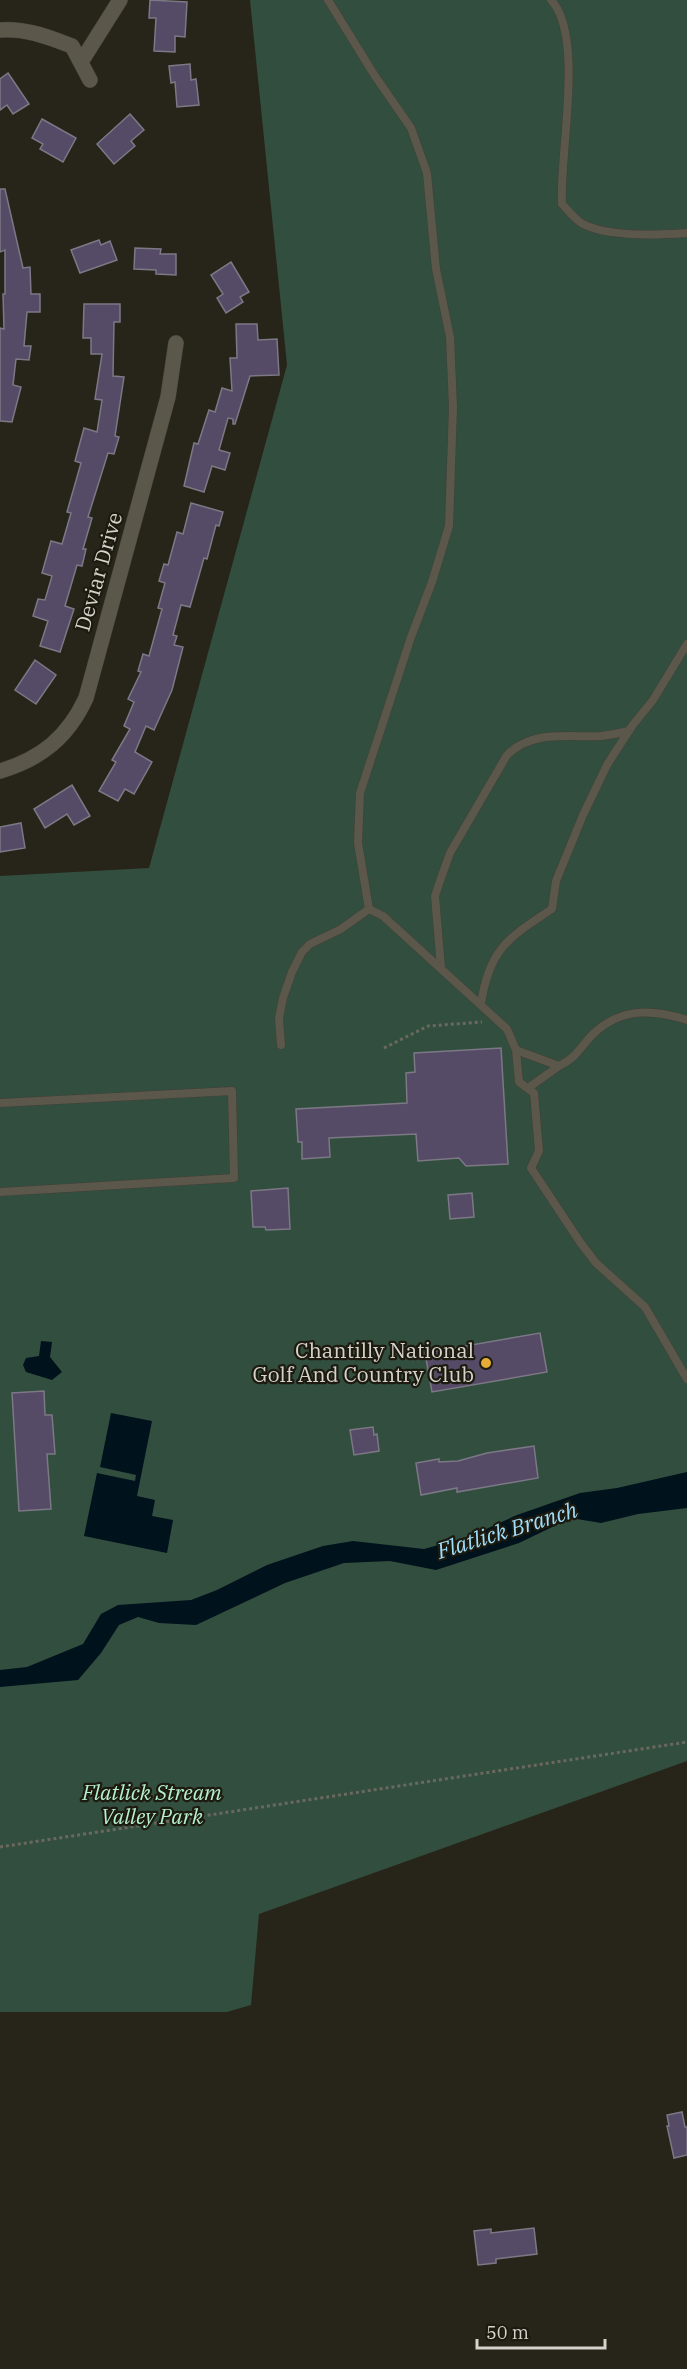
<svg xmlns="http://www.w3.org/2000/svg" width="687" height="2369" viewBox="0 0 687 2369" font-family="'IBM Plex Serif',serif">
	<style>
		.green { fill: #324e3f }
		.water { fill: #00121b }
		.building { fill: #554b66; stroke: #7c7885; stroke-width: 1.5 }
		.lines { fill: none; stroke-linecap: round; stroke-linejoin: round }
		.lane-casing { stroke: #434038; stroke-width: 9 }
		.street-casing { stroke: #434038; stroke-width: 16 }
		.path { stroke: #6b695f; stroke-width: 3; stroke-dasharray: 3 3; stroke-linecap: butt }
		.lane { stroke: #5b574b; stroke-width: 8 }
		.street { stroke: #5b574b; stroke-width: 15 }
		.poi-dot { fill: #e6ad36; stroke: #1d1a0f; stroke-width: 2 }
		.labels { text-anchor: middle; stroke-width: 4.5; stroke-linejoin: round; paint-order: stroke }
		.street-label { font-size: 21px; fill: #d5d3cb; stroke: #1d1a0f }
		.poi-label { font-size: 21px; fill: #d5d3cb; stroke: #1d1a0f; text-anchor: end }
		.park-label { font-size: 21px; font-style: italic; fill: #b5f0cf; stroke: #1d1a0f }
		.water-label { font-size: 22px; font-style: italic; fill: #9fdefa; stroke: #1d1a0f }
	</style>
	<rect width="100%" height="100%" fill="#272419"/>
	<polygon class="green" points="250,0 687,0 687,1761 259,1914 251,2005 227,2012 0,2012 0,876 149,868 287,365"/>
	<g class="water">
		<polygon points="41,1341 52,1342 50,1357 62,1372 52,1380 26,1372 23,1365 26,1358 39,1356"/>
		<polygon points="111,1413 152,1421 137,1496 155,1500 152,1516 173,1520 167,1553 84,1536 97,1473 135,1481 136,1475 100,1467"/>
		<polygon points="687,1472 687,1508 638,1514 601,1523 571,1518 519,1543 436,1570 390,1561 344,1563 285,1583 196,1625 159,1623 138,1617 119,1625 101,1653 78,1680 0,1687 0,1670 27,1667 83,1644 101,1614 118,1605 191,1600 217,1590 267,1565 323,1546 353,1541 424,1549 471,1536 517,1515 580,1493 617,1488"/>
	</g>
	<g class="building">
		<polygon points="150,0 187,2 185,37 175,36 175,52 154,51 156,18 149,18"/>
		<polygon points="190,64 191,80 196,79 199,105 177,107 175,82 171,83 169,66"/>
		<polygon points="8,73 29,104 13,114 7,105 0,110 0,79"/>
		<polygon points="130,114 144,130 131,141 135,146 114,164 97,144"/>
		<polygon points="42,119 76,138 63,162 40,149 43,144 32,138"/>
		<polygon points="0,189 5,189 23,268 30,267 31,294 40,294 40,312 27,312 24,346 31,346 29,360 16,359 13,385 21,387 12,422 0,421 0,328 4,329 3,294 5,294 5,250 0,252"/>
		<polygon points="99,240 101,245 110,241 117,260 80,273 71,250"/>
		<polygon points="135,248 161,249 160,254 176,254 176,275 156,274 156,270 134,269"/>
		<polygon points="231,262 249,292 240,297 243,302 226,313 217,298 223,294 211,275"/>
		<polygon points="84,304 120,304 120,322 114,322 113,376 124,377 115,436 119,437 114,454 108,453 88,517 92,518 83,549 86,549 82,566 77,565 65,606 74,609 60,652 40,646 48,621 33,616 38,599 45,600 52,576 42,573 51,541 62,544 71,513 67,512 81,463 75,461 84,428 97,432 102,400 95,399 102,354 91,354 91,338 83,338"/>
		<polygon points="236,324 257,324 258,340 277,339 279,375 250,376 235,424 233,424 233,419 228,418 219,450 230,453 225,470 212,466 204,492 184,486 194,443 198,444 209,410 215,412 222,388 232,391 230,358 237,358"/>
		<polygon points="191,503 223,512 219,526 216,525 207,559 204,558 190,607 181,605 173,635 177,636 174,645 183,647 172,690 154,730 146,726 135,752 152,762 134,794 125,789 118,801 99,791 116,762 112,760 130,729 124,726 134,702 128,699 141,672 138,671 143,654 149,656 162,609 158,608 165,583 159,581 164,564 168,565 177,532 183,534"/>
		<polygon points="35,660 56,675 36,704 15,690"/>
		<polygon points="72,785 90,816 74,825 67,814 45,828 34,809"/>
		<polygon points="21,823 25,848 0,852 0,827"/>
		<polygon points="501,1048 508,1164 466,1166 459,1158 418,1161 416,1134 329,1138 330,1157 302,1159 302,1142 298,1142 296,1109 407,1103 406,1073 415,1072 414,1053"/>
		<polygon points="288,1188 290,1229 266,1230 265,1227 253,1227 251,1191"/>
		<polygon points="472,1193 474,1217 450,1219 448,1195"/>
		<polygon points="540,1333 547,1372 432,1392 425,1353"/>
		<polygon points="44,1391 45,1415 52,1415 55,1454 47,1454 51,1509 19,1511 12,1393"/>
		<polygon points="373,1427 374,1435 377,1434 379,1451 354,1455 350,1430"/>
		<polygon points="534,1446 538,1478 457,1492 457,1488 421,1495 416,1463 439,1459 439,1462 458,1461 487,1453"/>
		<polygon points="682,2112 685,2127 687,2127 687,2155 674,2158 667,2126 669,2126 667,2115"/>
		<polygon points="534,2228 537,2254 496,2259 496,2263 478,2265 474,2231 491,2229 491,2233"/>
	</g>
	<g class="lines">
		<g class="lane-casing">
			<g id="lane">
				<polyline points="328,0 375,76 411,128 427,173 436,269 450,337 453,407 449,526 432,582 411,637 360,793 358,843 369,909"/>
				<path d="M551 0C585 36 559 155 562 204 568 210 575 220 583 224 608 237 659 235 687 233"/>
				<path d="M441 968 435 896 440 881 450 853 507 755C533 729 569 738 601 736 611 735 620 733 629 731"/>
				<path d="M481 1004C489 949 508 938 552 909L556 881 583 815 607 765 632 726 653 700 687 644"/>
				<polyline points="281,1045 279,1018 283,998 292,972 302,952 310,944 341,929 369,909 383,916 507,1029 516,1050 519,1082 534,1093 539,1151 531,1168 580,1242 596,1263 645,1307 687,1379"/>
				<polyline points="516,1050 559,1066 528,1088"/>
				<path d="M559 1066C577 1057 579 1049 592 1035 621 1007 652 1009 687 1020"/>
				<polyline points="0,1103 232,1091 234,1178 0,1192"/>
			</g>
		</g>
		<g class="street-casing">
			<g id="street">
				<path d="M0 30C26 28 48 37 72 46L90 80"/>
				<polyline points="81,62 120,0"/>
				<path d="M0 771C41 759 68 737 86 698L168 397 176 343"/>
			</g>
		</g>
		<g class="path">
			<polyline points="384,1048 428,1026 482,1022"/>
			<polyline points="0,1847 687,1742"/>
		</g>
		<use href="#lane" class="lane"/>
		<use href="#street" class="street"/>
	</g>
	<circle class="poi-dot" cx="486" cy="1363" r="6"/>
	<g class="labels">
		<g class="street-label">
			<text transform="translate(99 572) rotate(-74)" y="7">Deviar Drive</text>
		</g>
		<g class="poi-label">
			<text x="474" y="1358">Chantilly National<tspan x="474" dy="24">Golf And Country Club</tspan></text>
		</g>
		<g class="park-label">
			<text x="152" y="1800">Flatlick Stream<tspan x="152" dy="24">Valley Park</tspan></text>
		</g>
		<g class="water-label">
			<text transform="translate(507 1530) rotate(-17)" y="8">Flatlick Branch</text>
		</g>
	</g>
	<path d="M477 2339v9h128v-9" fill="none" stroke="#d5d3cb" stroke-width="3"/>
	<text x="486" y="2339" font-size="18" fill="#d5d3cb" stroke="#1d1a0f" stroke-width="4.5" paint-order="stroke">50 m</text>
</svg>
